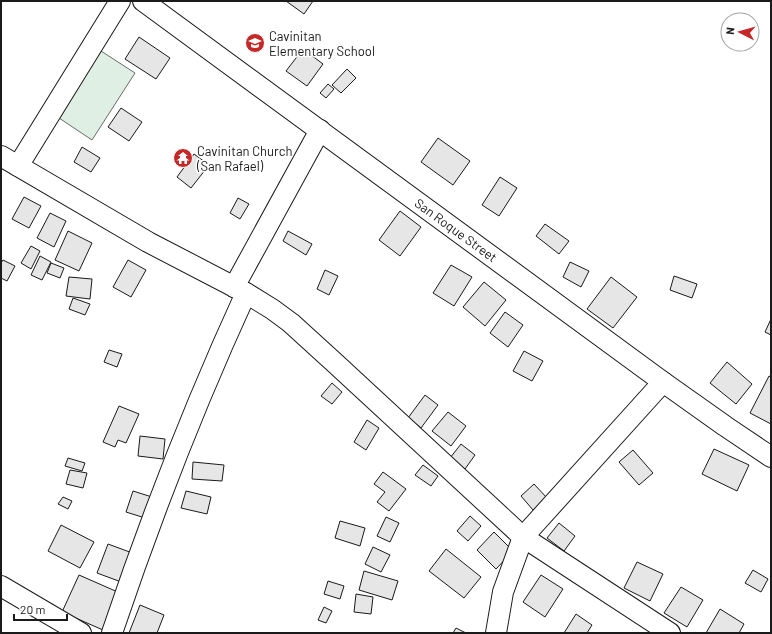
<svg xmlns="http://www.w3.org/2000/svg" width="772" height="634" viewBox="0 0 772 634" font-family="Barlow,sans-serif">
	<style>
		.green { fill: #e0efe3; stroke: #6a6a6a }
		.building { fill: #e6e6e6; stroke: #1a1a1a }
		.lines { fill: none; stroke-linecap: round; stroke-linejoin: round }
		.minor-casing { stroke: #1a1a1a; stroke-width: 22 }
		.minor { stroke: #fff; stroke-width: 20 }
		.labels { text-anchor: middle; stroke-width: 3; stroke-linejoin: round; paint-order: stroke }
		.poi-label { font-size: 13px; fill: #1a1a1a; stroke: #fff; text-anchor: start }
		.street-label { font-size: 13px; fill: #1a1a1a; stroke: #fff }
	</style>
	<rect width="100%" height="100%" fill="#fff"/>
	<polygon class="green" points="101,51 135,73 92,140 59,118"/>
	<g class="building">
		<polygon points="286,1 313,1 304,14"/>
		<polygon points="139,37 170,58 156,79 125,59"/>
		<polygon points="303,49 323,64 307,86 286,71"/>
		<polygon points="347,69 356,78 341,93 332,85"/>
		<polygon points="328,84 334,89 326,98 320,93"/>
		<polygon points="121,108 142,122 129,141 108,127"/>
		<polygon points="438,138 470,161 453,185 421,162"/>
		<polygon points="82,147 100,158 91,172 74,162"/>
		<polygon points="194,154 209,165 191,188 177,177"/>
		<polygon points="500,177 517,188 499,216 482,205"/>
		<polygon points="24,197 41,206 29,228 12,219"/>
		<polygon points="238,198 249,204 240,219 230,213"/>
		<polygon points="400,211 421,227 400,256 379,240"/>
		<polygon points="50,213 66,221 54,247 37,238"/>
		<polygon points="545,224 569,241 559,254 536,236"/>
		<polygon points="68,231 92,243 79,271 55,260"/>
		<polygon points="288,231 312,244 306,255 283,241"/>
		<polygon points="31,246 40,251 31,269 21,263"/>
		<polygon points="40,256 51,262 42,280 31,275"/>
		<polygon points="3,260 15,266 7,281 1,278 1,263"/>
		<polygon points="128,260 146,270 131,297 113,287"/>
		<polygon points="570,262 589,271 581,287 563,277"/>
		<polygon points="51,263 64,268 60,278 47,273"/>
		<polygon points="451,265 472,277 454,306 433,293"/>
		<polygon points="325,270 338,276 329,295 317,289"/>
		<polygon points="674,276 697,284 692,298 670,290"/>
		<polygon points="69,277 92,279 90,299 66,296"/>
		<polygon points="611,277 637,297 613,328 587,309"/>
		<polygon points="484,282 506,300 485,326 463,307"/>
		<polygon points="73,298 90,304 85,315 69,309"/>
		<polygon points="505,312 523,325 508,347 490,333"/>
		<polygon points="771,319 771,335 765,332"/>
		<polygon points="109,350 122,354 117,367 104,362"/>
		<polygon points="524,351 543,361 532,381 513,371"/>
		<polygon points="727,362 752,384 736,404 710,383"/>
		<polygon points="769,376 771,377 771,424 750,413"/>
		<polygon points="332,383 342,392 332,404 321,396"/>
		<polygon points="425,395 438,405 421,428 408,418"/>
		<polygon points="119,406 139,414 126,443 118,440 115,447 103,442"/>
		<polygon points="448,412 466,426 451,446 432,431"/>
		<polygon points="367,420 379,428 366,450 354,442"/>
		<polygon points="140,436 165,439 163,459 138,456"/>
		<polygon points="461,444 475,455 465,469 450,458"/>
		<polygon points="714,449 749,465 737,491 702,474"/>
		<polygon points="633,450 653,473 639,485 619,462"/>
		<polygon points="68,458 85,463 82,471 65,466"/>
		<polygon points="193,462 224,465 222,481 192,479"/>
		<polygon points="423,465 438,476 431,486 415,475"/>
		<polygon points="70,470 87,473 83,488 66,484"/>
		<polygon points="383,472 406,489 389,511 377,502 385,492 374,484"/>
		<polygon points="534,484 547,498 533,510 521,496"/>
		<polygon points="133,491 152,497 145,518 126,512"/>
		<polygon points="186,491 211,497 207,514 181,508"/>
		<polygon points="63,497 72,501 68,509 58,504"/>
		<polygon points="470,516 481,526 468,541 457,531"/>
		<polygon points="386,517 399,523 390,542 377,536"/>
		<polygon points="340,521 365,528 360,546 335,538"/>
		<polygon points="559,523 575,536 564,551 547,538"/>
		<polygon points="61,525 94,542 80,568 48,551"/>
		<polygon points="494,532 513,551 496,569 477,550"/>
		<polygon points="108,544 135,554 124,583 97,573"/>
		<polygon points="373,547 390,555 381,572 365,564"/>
		<polygon points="446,549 481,577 464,598 429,571"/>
		<polygon points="637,562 663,574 650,601 624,588"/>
		<polygon points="753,570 768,579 761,592 745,583"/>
		<polygon points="364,571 398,581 392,600 359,590"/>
		<polygon points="79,575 120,593 103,630 62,612"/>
		<polygon points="541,575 563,589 545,617 523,602"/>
		<polygon points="328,581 344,586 340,599 324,594"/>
		<polygon points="681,587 703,600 687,627 664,613"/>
		<polygon points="356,594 373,597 371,614 354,612"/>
		<polygon points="140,605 164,615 157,633 129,633"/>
		<polygon points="324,607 332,611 326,623 318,620"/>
		<polygon points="720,609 744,624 739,633 706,633"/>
		<polygon points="576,614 592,625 587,633 564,633"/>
		<polygon points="456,628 466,633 453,633"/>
	</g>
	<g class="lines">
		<g class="minor-casing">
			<g id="minor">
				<polyline points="143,1 663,382 725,426 771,457"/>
				<polyline points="1,156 148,242 246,293 272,309 291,323 336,364 523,537 670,633"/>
				<polyline points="18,166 120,1"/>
				<polyline points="234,287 320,130"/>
				<polyline points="1,586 81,633"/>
				<path d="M112 633C151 517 195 404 246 293"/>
				<polyline points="496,633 503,592 523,537 663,382"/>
			</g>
		</g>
		<use href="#minor" class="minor"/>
	</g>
	<defs>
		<g id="school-disc" transform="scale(1)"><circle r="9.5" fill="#c62828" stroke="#fff"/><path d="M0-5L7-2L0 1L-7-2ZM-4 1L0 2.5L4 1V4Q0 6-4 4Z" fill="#fff"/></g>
		<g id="temple-disc" transform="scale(1)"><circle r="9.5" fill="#c62828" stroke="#fff"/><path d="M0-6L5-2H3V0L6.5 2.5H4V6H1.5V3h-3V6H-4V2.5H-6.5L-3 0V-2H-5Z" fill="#fff"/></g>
	</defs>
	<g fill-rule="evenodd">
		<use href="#school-disc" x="255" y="43"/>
		<use href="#temple-disc" x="183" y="158"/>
	</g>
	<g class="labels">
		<g class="poi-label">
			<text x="269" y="41">Cavinitan<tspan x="269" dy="15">Elementary School</tspan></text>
			<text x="197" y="156">Cavinitan Church<tspan x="197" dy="15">(San Rafael)</tspan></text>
		</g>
		<g class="street-label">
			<text transform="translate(456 230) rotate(36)" y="5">San Roque Street</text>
		</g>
	</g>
	<rect width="772" height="634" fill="none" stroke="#1a1a1a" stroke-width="4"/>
	<g transform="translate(740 32) rotate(276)"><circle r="19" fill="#ffffff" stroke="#a3a3a3"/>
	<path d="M0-3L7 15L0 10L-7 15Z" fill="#c62828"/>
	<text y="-6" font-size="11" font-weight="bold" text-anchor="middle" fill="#1a1a1a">N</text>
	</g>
	<path d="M14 614v6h53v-6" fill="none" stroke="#1a1a1a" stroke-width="2"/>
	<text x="20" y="614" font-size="12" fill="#1a1a1a" stroke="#ffffff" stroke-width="3" paint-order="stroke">20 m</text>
</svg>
